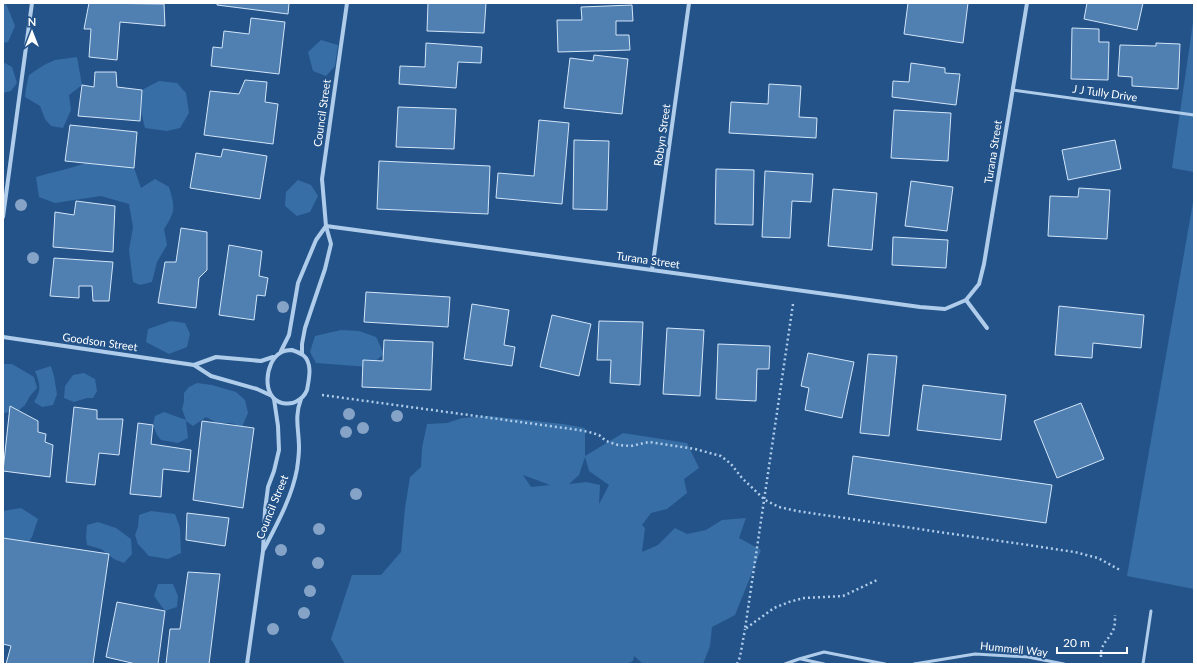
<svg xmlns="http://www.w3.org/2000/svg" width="1197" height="667" viewBox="0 0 1197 667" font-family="Lato,sans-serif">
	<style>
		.green { fill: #376ea6; fill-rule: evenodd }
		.building { fill: #5080b2; stroke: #d3e5f8 }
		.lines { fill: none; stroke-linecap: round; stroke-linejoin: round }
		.path { stroke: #afccea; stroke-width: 2.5; stroke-dasharray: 2 3; stroke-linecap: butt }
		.lane { stroke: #afccea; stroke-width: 3 }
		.street { stroke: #afccea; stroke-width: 4 }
		.tree { fill: #84a3c6 }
		.labels { text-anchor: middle; stroke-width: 3.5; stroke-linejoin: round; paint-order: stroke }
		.street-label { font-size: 11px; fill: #fff; stroke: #235389 }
	</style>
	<rect width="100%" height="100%" fill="#235389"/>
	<g class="green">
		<polygon points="3,3 5,3 7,6 15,26 8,42 3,43"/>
		<polygon points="1194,15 1194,172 1172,168"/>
		<polygon points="321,40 338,45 335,66 326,76 313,71 308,52"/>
		<polygon points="77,57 82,85 69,95 71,110 63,128 51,126 45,119 40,106 25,97 26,88 29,75 44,65 55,60"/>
		<polygon points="3,62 12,67 17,83 11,91 3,93"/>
		<polygon points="159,81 177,83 186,93 189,113 180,128 167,131 145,128 141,111 142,90"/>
		<path d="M86 163 134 168 141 188 155 179 169 187C175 207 176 211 164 229L167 245 157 262 152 282 140 285 133 282 129 250 133 227 129 204 101 196 55 203 39 197 36 177C53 172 69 169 86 163Z"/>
		<polygon points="298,180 311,185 318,196 310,212 297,216 285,206 286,192"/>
		<polygon points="1194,197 1194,589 1127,576"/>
		<polygon points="171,321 185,323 190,334 187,347 169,354 146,342 148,329"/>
		<polygon points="341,330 359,331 376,337 384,354 368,367 316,363 310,352 315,336"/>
		<polygon points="3,364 12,364 34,377 37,388 30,396 25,405 19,410 4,413 3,409"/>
		<path d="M51 366 54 376 57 394 53 405 42 407 34 402C42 390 40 384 35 371Z"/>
		<polygon points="84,373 95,379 97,391 93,398 87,398 74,402 64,398 65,386 73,375"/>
		<polygon points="197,383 212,385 236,392 245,400 248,413 242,427 231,423 217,423 206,417 193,426 186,421 188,438 178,443 161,440 157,435 153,425 155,416 164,412 186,420 182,409 184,401 184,393 189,387"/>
		<path d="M489 416 563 424 585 428V456L623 433 687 443 699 468 684 479 687 493 667 509 651 513 642 525 645 528 642 552 658 545 675 528 687 534 706 530 722 520 746 518 739 538 761 550 735 615 712 627 710 646 703 664H643L634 656 633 661 627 664H345L331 639 352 575H381L401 552 405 508 410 477 421 467 422 448 427 424 447 423 462 418ZM585 457 589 471 609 485 599 504 600 485 586 482 569 484 579 475ZM523 475 550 485 531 487Z"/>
		<polygon points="21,508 38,519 32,537 26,546 3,550 3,511"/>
		<polygon points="151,511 175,514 180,528 181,553 168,559 149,556 138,544 135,535 138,527 139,515"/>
		<polygon points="98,522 116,528 131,539 132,554 124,563 114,559 101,549 87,545 86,538 87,525"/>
		<polygon points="158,584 173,584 178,596 177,607 165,611 154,596"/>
	</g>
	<g class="building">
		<polygon points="89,3 164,4 165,26 120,22 117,60 89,57 91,29 84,29"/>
		<polygon points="217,3 289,3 288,14 217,5"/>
		<polygon points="428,3 486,3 484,33 427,31"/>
		<polygon points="908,3 968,3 963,43 904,34"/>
		<polygon points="1087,3 1143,3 1137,30 1084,19"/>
		<polygon points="632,5 633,21 616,21 616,35 629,35 630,50 558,52 557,20 582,20 581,7"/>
		<polygon points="251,18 285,22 279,74 211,66 213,47 222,48 224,31 249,34"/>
		<polygon points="1072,28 1099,29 1099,42 1109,42 1108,80 1071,79"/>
		<polygon points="426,43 482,47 481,63 458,62 456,88 399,84 400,66 425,67"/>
		<polygon points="1156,43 1180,44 1178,89 1132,86 1132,77 1118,76 1120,45 1156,46"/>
		<polygon points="594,55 628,59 622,114 564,108 570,58 593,61"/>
		<polygon points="911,63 945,68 945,73 960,74 956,105 892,97 893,81 909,82"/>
		<polygon points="95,72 116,72 117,87 142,90 140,121 78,116 82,85 94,87"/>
		<polygon points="245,80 267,82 265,102 278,104 273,144 204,135 210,91 239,94"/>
		<polygon points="769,84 801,86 799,117 817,118 816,138 729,133 731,102 768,104"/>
		<polygon points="398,107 456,109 454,149 396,147"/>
		<polygon points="894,110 951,113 948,161 891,158"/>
		<polygon points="539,120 569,123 562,204 496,198 498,173 534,176"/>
		<polygon points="70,125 137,132 134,168 65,161"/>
		<polygon points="574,140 609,141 607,210 573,209"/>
		<polygon points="1115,140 1121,169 1068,180 1062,150"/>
		<polygon points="223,149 267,156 260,199 190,188 196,153 221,157"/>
		<polygon points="379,161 490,166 488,214 377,209"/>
		<polygon points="716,169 754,170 753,225 715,224"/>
		<polygon points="765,171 813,174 811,202 792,201 790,238 762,237"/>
		<polygon points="911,181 953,187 947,231 905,226"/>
		<polygon points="1079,188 1110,190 1107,239 1048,236 1050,196 1078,197"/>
		<polygon points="833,189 877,193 872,250 828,246"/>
		<polygon points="76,201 115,206 113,252 53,247 55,212 74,215"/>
		<polygon points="181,228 207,232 207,270 199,278 196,308 158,303 165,262 176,262"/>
		<polygon points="893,237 948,240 946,268 892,265"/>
		<polygon points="229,245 262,251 259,276 268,278 265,296 257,295 254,320 219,315"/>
		<polygon points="54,258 113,262 109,301 93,301 92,286 79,286 79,298 50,296"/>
		<polygon points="366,292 450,297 448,327 364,322"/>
		<polygon points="472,304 509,310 504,345 515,347 512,366 464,359"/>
		<polygon points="1059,306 1144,315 1141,348 1093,343 1092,358 1055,355"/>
		<polygon points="552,315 591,324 579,376 540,367"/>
		<polygon points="599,321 643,322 640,385 610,383 611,360 597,360"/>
		<polygon points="667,328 704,330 700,396 663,394"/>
		<polygon points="384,340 433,342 431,390 362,387 363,360 383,361"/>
		<polygon points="718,344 770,346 769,369 757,369 756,401 716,399"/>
		<polygon points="808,353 854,362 842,418 805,410 809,388 801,386"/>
		<polygon points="868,354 897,356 889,436 860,433"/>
		<polygon points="923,385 1006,395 1001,440 917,430"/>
		<polygon points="1081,403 1104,459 1057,478 1034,421"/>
		<polygon points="10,406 38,421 38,432 46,434 45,442 53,445 50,477 3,471"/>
		<polygon points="74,407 97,410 97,419 123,419 119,455 99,453 95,485 66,482"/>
		<polygon points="202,421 254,428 243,508 193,500"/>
		<polygon points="138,423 153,425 151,444 191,450 189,472 163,469 161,497 130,494"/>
		<polygon points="853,456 1052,485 1046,523 848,494"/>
		<polygon points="187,513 229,518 225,546 186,540"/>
		<polygon points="3,538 109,554 93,664 6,664 11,646 3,644"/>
		<polygon points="188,572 220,574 209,664 166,664 170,629 180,629"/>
		<polygon points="117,602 165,611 158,664 136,664 106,657"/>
	</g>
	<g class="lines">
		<g class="path">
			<polyline points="793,304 745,629 774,608 789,602 804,598 843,596 877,580"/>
			<polyline points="322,395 579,430 589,432 599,435 606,441 618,445 631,446 649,442 656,443 695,449 721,456 731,464 742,478 765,500 779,507 797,511 1075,552 1098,558 1120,570"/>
			<path d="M1101 657C1100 646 1106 642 1111 634 1115 629 1115 622 1115 615"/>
			<polyline points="737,664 740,657 745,629"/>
		</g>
		<g class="lane">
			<polyline points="1013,90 1194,115"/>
			<polyline points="801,659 824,664"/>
			<polyline points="785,664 799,659 824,652 885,664"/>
			<polyline points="914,664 975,654 1028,657 1064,664"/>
			<polyline points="1143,664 1151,611"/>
		</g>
		<g class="street">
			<polyline points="3,217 32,3"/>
			<polyline points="326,226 652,270 920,307 945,309 966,300 979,284 984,264 1027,3"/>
			<polyline points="652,270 689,3"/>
			<polyline points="966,300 987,328"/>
			<polyline points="3,337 194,365 211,376 257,389 270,395"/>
			<path d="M292 350C295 351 300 353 303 355 313 363 309 379 307 390 305 395 301 399 297 401 293 404 288 404 282 403 261 398 265 362 280 353 283 351 288 350 292 350Z"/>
			<polyline points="281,351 289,335 298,283 316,240 326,226"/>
			<polyline points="302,354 302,344 305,328 325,269 331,244 326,226 322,179 347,3"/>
			<polyline points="194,365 216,357 261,361 273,357"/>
			<path d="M264 549C277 524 292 497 297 469 298 462 299 455 299 448 299 429 294 417 301 399"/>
			<polyline points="247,664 263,551 265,510 268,487 274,471 279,450 278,426 274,399"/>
		</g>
	</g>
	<g class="tree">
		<circle cx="21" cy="205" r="6"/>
		<circle cx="33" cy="258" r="6"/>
		<circle cx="283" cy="307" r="6"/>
		<circle cx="349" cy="414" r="6"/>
		<circle cx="397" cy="416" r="6"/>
		<circle cx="363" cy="428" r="6"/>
		<circle cx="346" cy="432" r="6"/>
		<circle cx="356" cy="494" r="6"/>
		<circle cx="319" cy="529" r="6"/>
		<circle cx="281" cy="550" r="6"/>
		<circle cx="318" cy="563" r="6"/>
		<circle cx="310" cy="591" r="6"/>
		<circle cx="304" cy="613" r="6"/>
		<circle cx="273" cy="629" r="6"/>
	</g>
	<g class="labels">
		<g class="street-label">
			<text transform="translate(1105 93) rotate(8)" y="4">J J Tully Drive</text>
			<text transform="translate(322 113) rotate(-82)" y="4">Council Street</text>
			<text transform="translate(662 135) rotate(-82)" y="4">Robyn Street</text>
			<text transform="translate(993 152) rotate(-81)" y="4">Turana Street</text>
			<text transform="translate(648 260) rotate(8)" y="4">Turana Street</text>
			<text transform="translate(100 342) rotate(8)" y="4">Goodson Street</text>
			<text transform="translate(272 507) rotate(-68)" y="4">Council Street</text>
			<text transform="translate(1014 649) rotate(6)" y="4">Hummell Way</text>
		</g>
	</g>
	<rect width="1197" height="667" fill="none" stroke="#ffffff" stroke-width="8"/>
	<g transform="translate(32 32)" stroke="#235389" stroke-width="3" paint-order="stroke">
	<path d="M0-3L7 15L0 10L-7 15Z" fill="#ffffff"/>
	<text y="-6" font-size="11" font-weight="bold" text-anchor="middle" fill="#ffffff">N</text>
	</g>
	<path d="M1057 647v6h70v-6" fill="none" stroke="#ffffff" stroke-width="2"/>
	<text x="1063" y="647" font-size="12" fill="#ffffff" stroke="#235389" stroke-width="3" paint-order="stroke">20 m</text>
</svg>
